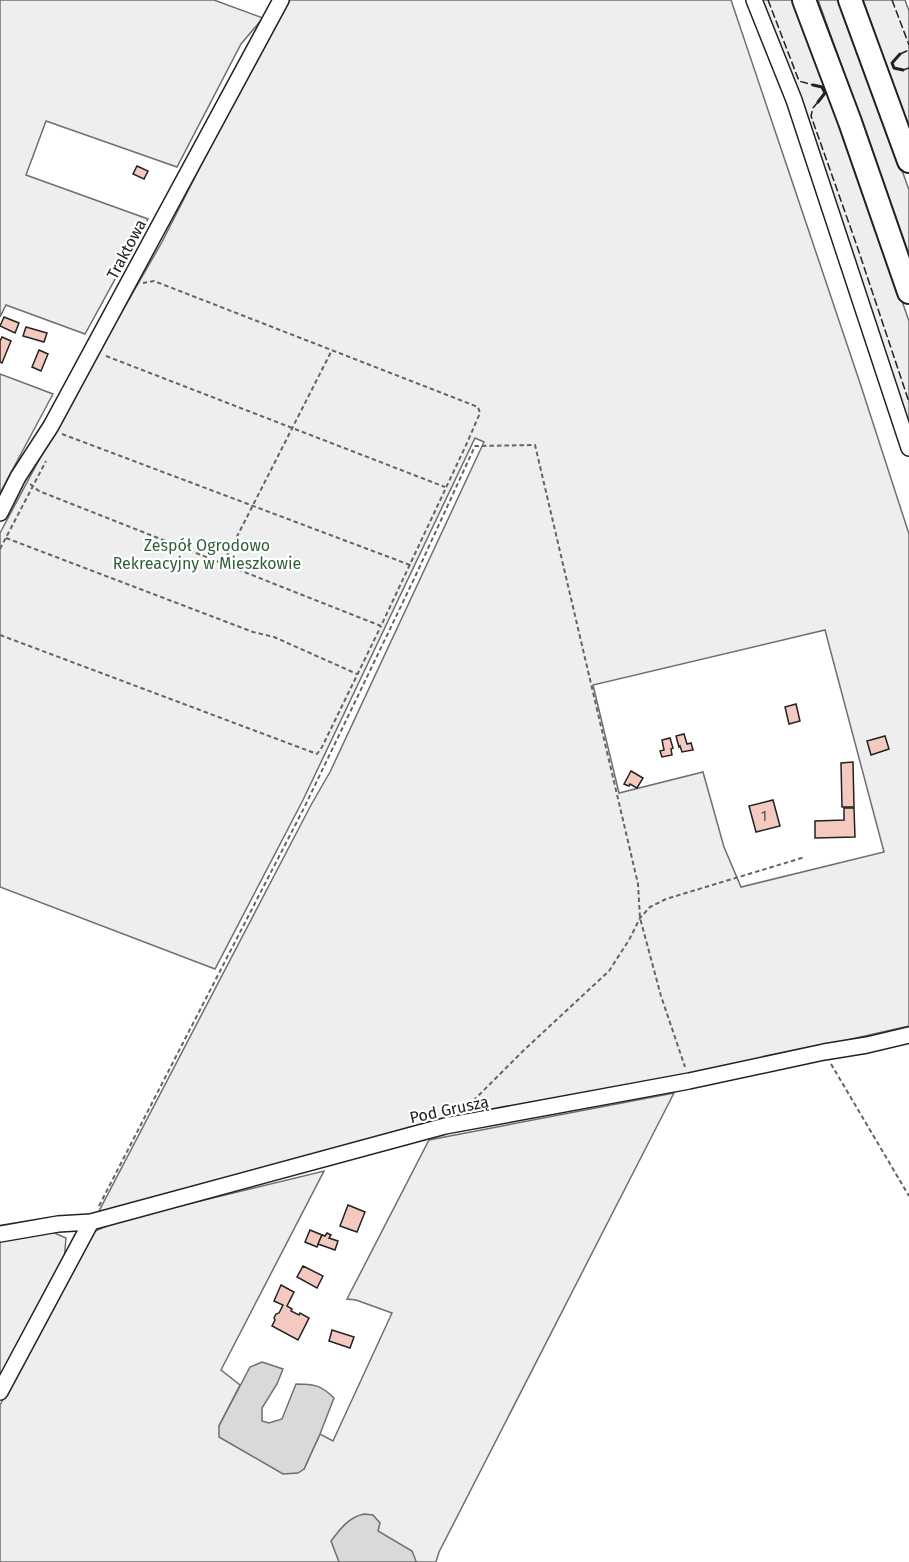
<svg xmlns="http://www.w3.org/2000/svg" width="909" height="1562" viewBox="0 0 909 1562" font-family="'Fira Sans',sans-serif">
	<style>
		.green { fill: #eee; stroke: #6f6f6f; stroke-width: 1.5; fill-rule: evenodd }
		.water { fill: #d9d9d9; stroke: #6f6f6f; stroke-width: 1.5 }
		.building { fill: #f3c9c0; stroke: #222; stroke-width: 1.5 }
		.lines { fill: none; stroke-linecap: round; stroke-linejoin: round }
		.minor-casing { stroke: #222; stroke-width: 18 }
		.highway-casing { stroke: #222; stroke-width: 26 }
		.path { stroke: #646464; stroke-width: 2; stroke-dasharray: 4.5 3; stroke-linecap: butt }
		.minor { stroke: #fff; stroke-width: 15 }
		.highway { stroke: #fff; stroke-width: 22 }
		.fence { stroke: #222; stroke-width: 1.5; stroke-dasharray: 8 3; stroke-linecap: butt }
		.wall { stroke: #222; stroke-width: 3 }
		.labels { text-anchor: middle; stroke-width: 4.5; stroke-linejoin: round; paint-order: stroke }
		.number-label { font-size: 14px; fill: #564c4a }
		.street-label { font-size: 16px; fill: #222; stroke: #fff }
		.park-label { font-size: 16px; fill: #2f5e38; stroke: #fff }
	</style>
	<rect width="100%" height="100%" fill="#fff"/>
	<g class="green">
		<polygon points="0,0 214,0 263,18 241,44 177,167 46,121 26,175 148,219 85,334 6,305 0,317"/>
		<path d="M290 0H731L860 383 909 534V1026L643 1086 97 1215 311 805 330 772 484 442 475 438 303 800 215 969 0 887V533L65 411 162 242 217 134ZM825 630 884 852 741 887 724 847 703 772 619 793 593 685Z"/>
		<polygon points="760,0 797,0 909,321 909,432"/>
		<polygon points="818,0 842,0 909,190 909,259 868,139"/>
		<polygon points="863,0 905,0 909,11 909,132"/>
		<polygon points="0,374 53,394 0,493"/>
		<polygon points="674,1093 439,1552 436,1562 0,1562 0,1405 93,1232 118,1221 324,1171 221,1370 240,1385 219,1426 304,1469 320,1434 333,1441 392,1313 356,1300 347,1299 429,1140"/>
		<polygon points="50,1231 66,1238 64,1261 0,1386 0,1240"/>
	</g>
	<g class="water">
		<path d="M262 1362 283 1369 277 1384 262 1408V1421L269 1423 282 1419 296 1384C314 1384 321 1385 334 1398L320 1434 304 1469 298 1473 283 1474 219 1437V1426L250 1367Z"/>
		<path d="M364 1514 373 1515 380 1523 378 1531 412 1551 416 1561 415 1562H339L331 1541C340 1529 349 1517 364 1514Z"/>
	</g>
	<g class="building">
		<polygon points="137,166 148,171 144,179 133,174"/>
		<polygon points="4,317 19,323 15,333 0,326"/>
		<polygon points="26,327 47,333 44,342 23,336"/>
		<polygon points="2,337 11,341 2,363 0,362 0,341"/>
		<polygon points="39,350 48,354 41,371 32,367"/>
		<polygon points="796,704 800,721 789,724 785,707"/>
		<polygon points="684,734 687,744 691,743 693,750 682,752 680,746 679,747 676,736"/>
		<polygon points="885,736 889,749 871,755 867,741"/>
		<polygon points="670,738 673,748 671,749 672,755 662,757 660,751 664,750 662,740"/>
		<polygon points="853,762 854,807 842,807 841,763"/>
		<polygon points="631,771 643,778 637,788 630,784 629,786 624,784"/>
		<polygon points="773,800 780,826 756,832 749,806"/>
		<polygon points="844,808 854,808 855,837 815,838 815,821 844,820"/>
		<polygon points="348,1205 365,1212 357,1232 340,1226"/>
		<polygon points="310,1230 322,1235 317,1247 305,1242"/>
		<polygon points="327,1233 331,1235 329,1238 338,1241 335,1250 318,1244 322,1235 325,1236"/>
		<polygon points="303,1266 323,1276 317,1288 297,1277"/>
		<polygon points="281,1285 294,1292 287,1306 292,1309 291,1311 299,1315 300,1313 309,1318 298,1340 272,1326 275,1320 274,1318 276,1314 279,1313 283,1305 274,1301"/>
		<polygon points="332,1330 354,1337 350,1348 329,1341"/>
	</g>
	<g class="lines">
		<g class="minor-casing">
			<g id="minor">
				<polyline points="754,0 794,100 909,448"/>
				<polyline points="0,513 18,477 51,426 281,0"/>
				<polyline points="0,1234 58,1224 91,1222 445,1126 689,1081 824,1052 867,1045 909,1035"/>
				<polyline points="0,1392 91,1222"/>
			</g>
		</g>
		<g class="highway-casing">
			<g id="highway">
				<polyline points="804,0 850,122 909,292"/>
				<polyline points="850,0 909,161"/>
			</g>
		</g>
		<g class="path">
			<polyline points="106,356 445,487"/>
			<polyline points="62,434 410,565"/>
			<polyline points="30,484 39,491 381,626 467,443 480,413 478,407 154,281 143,283"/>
			<polyline points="6,538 253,632 274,637 357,674"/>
			<polyline points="0,549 46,461"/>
			<polyline points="223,564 332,350"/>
			<polyline points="0,635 317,754 322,747 381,626"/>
			<polyline points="831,1064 909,1196"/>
			<polyline points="468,1106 524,1050 609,971 629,940 640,918 650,907 666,899 805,857"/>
			<polyline points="99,1206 304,808 414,579 475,446 535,445 638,884 640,918 661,996 685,1067"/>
		</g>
		<use href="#minor" class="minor"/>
		<use href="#highway" class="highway"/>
		<g class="fence">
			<polyline points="768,0 799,81 813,85"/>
			<polyline points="892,0 909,45"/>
			<polyline points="900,54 909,50"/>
			<polyline points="903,70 909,68"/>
			<polyline points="818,102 813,108 811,116 857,246 909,402"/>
		</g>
		<g class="wall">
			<polyline points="900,54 892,63 894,68 903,70"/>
			<polyline points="813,85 822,87 825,93 818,102"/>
		</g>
	</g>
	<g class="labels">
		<g class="number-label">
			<text x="764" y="821">1</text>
		</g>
		<g class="street-label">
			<text transform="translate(126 249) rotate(-62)" y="6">Traktowa</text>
			<text transform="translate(449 1109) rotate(-12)" y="6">Pod Gruszą</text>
		</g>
		<g class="park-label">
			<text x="207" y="551">Zespół Ogrodowo<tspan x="207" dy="18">Rekreacyjny w Mieszkowie</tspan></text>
		</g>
	</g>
</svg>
